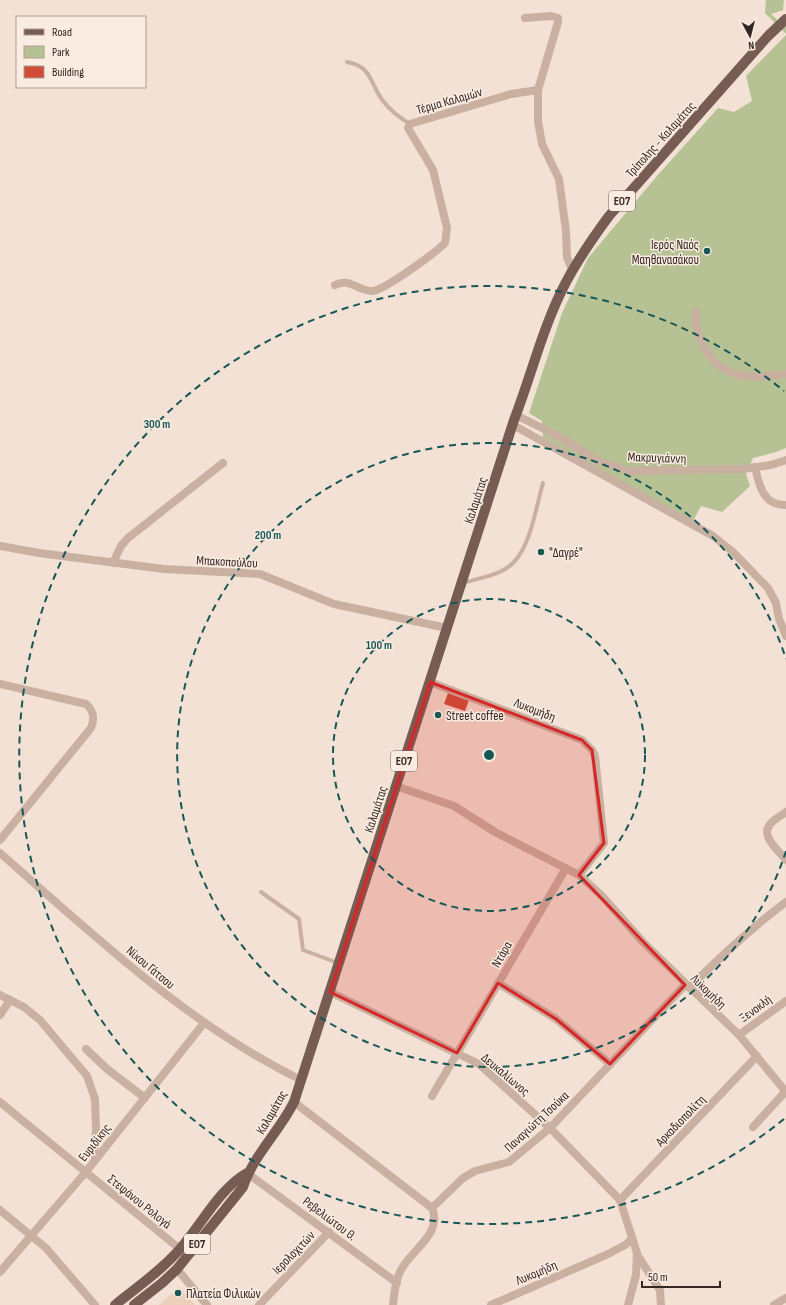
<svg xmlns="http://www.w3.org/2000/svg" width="786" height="1305" viewBox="0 0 786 1305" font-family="'Sofia Sans Condensed',sans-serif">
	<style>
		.green { fill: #b6c194 }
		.plaza { fill: #ecd1ba }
		.building { fill: #cf4d36 }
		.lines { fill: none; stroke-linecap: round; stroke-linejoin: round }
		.lane { stroke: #cab0a0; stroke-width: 4 }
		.street { stroke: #cab0a0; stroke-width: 8 }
		.primary { stroke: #775c53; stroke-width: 10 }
		.marked { fill: #d62828; fill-opacity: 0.2; stroke: #d62828; stroke-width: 3; stroke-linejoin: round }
		.ring { fill: none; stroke: #175756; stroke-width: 2; stroke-dasharray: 7 5 }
		.poi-dot { fill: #175756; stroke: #faece1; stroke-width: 1.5 }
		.labels { text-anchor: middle; stroke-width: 3; stroke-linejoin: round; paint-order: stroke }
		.shield { fill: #faece1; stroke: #6f625d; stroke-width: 1 }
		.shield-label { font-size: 12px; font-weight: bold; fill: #342724 }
		.street-label { font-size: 13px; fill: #342724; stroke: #faece1 }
		.poi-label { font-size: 13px; fill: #342724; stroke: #faece1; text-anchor: start }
		.centre { fill: #175756; stroke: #faece1; stroke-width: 2 }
		.ring-label { font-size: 12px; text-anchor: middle; font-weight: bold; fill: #175756; stroke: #faece1; stroke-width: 3; stroke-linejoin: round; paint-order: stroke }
	</style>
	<rect width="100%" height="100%" fill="#f2e1d4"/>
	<g class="green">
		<polygon points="766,0 784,0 783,10 771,14 786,28 786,34 765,13"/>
		<polygon points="786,35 786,448 776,452 753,458 746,474 750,486 722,512 701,506 692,523 543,437 542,421 529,413 562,313 588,258 657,176 718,108 734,112 752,101 746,76"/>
	</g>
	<polygon class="plaza" points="179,1287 195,1305 159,1305 166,1299"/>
	<polygon class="building" points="448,693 469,700 465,711 444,704"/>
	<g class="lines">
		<g class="lane">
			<path d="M347 62C372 66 370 84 383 101 390 110 400 118 410 124"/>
			<path d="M462 583C478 579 501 575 513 563 531 545 536 507 543 483"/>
			<polyline points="261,892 299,919 303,950 338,963"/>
		</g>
		<g class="street">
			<polyline points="525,18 551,16 558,18 558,22 538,90 538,121 542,144 559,179 566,231 567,257 572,270"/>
			<path d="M335 285C350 277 359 292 373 291 386 289 435 253 445 243L447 228 433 170 408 128 410 124 511 94 538 90"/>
			<path d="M696 312C695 324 697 334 703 345 720 380 752 379 786 374"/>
			<polyline points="516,415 558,436 598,461 630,471 743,469 771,465 786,460"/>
			<polyline points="513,425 713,536 733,552 768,588 776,603 779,619 786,636"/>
			<path d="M755 467C759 486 764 506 786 505"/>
			<polyline points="0,546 39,553 164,569 260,574 334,604 447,628"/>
			<polyline points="113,563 121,546 128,538 223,463"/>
			<polyline points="430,682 582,740 592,750 595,756 604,843 579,875"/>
			<path d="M0 684 86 704C94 711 95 718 91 728L0 840"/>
			<polyline points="396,786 454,806 495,832 579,875 602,896 643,942 739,1035 786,1092"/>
			<path d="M786 812C781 816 772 820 769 826 761 837 780 852 786 860"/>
			<path d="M0 853C95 936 187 1024 301 1080"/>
			<polyline points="498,983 556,1019 610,1064"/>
			<path d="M689 988C720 957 751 928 786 902"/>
			<polyline points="330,992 479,1064 550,1128 620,1200 637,1253 636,1275 628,1305"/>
			<polyline points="0,995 24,1007 40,1020 87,1076 95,1099 96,1130 94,1152 95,1159"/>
			<polyline points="0,1015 10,1000"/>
			<polyline points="739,1035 786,1001"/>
			<polyline points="86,1049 107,1069 145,1098"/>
			<polyline points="432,1096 566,868"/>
			<polyline points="0,1102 180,1249"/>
			<path d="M294 1102 432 1208C444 1235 407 1252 399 1274 395 1283 394 1295 393 1305"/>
			<polyline points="753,1127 786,1091"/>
			<polyline points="247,1173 397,1283"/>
			<polyline points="620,1200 757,1056"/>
			<polyline points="432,1208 463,1178 475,1171 509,1162 550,1128 685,985"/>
			<polyline points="0,1210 46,1248 95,1305"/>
			<polyline points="638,1256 660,1290 661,1305"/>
			<polyline points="177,1269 207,1305"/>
			<polyline points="0,1272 85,1173 204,1023"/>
			<polyline points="259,1305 329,1232"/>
			<polyline points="491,1305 606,1255 625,1245 632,1239"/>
			<polyline points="774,1305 786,1298"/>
		</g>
		<g class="primary">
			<path d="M115 1305C137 1287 161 1271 180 1249 202 1224 219 1189 247 1173"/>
			<path d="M134 1305 162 1283 177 1269 243 1187C253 1156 279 1132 294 1102L514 420C531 376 542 330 563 288 576 262 592 239 609 216L768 36 786 19"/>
		</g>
	</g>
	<path class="marked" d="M430 682 582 740 592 750 604 843 579 875 685 985 610 1064 556 1019 498 983 457 1053 330 992Z"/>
	<g class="ring">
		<circle cx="489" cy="755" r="156"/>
		<path d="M786 851A312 312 0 1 1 786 659"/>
		<path d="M784 1119A469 469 0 1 1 784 391"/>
	</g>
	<g class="poi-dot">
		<circle cx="707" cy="251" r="4"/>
		<circle cx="541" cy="552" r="4"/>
		<circle cx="438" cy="715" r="4"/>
		<circle cx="178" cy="1293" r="4"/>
	</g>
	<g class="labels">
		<g class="shield">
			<rect x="609" y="191" width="26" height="20" rx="3"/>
			<rect x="391" y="751" width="26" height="20" rx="3"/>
			<rect x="184" y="1234" width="26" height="20" rx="3"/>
		</g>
		<g class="shield-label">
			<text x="622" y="205">ΕΟ7</text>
			<text x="404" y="765">ΕΟ7</text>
			<text x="197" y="1248">ΕΟ7</text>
		</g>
		<g class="street-label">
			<text transform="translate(449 100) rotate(-16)" y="5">Τέρμα Καλαμών</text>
			<text transform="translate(660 139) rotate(-48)" y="5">Τρίπολης - Καλαμάτας</text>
			<text transform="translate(657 457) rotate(2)" y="5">Μακρυγιάννη</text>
			<text transform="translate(475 500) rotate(-72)" y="5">Καλαμάτας</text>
			<text transform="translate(227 561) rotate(3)" y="5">Μπακοπούλου</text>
			<text transform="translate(535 709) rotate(21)" y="5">Λυκομήδη</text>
			<text transform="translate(375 809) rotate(-72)" y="5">Καλαμάτας</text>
			<text transform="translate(501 954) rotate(-60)" y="5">Ντάρα</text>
			<text transform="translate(151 967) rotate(40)" y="5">Νίκου Γάτσου</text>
			<text transform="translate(709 991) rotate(44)" y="5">Λυκομήδη</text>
			<text transform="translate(755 1008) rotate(-36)" y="5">Ξενοκλή</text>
			<text transform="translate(506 1074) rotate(40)" y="5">Δευκαλίωνος</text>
			<text transform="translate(271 1112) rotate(-60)" y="5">Καλαμάτας</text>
			<text transform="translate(680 1120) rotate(-46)" y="5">Αρκαδιοπολίτη</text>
			<text transform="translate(536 1121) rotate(-43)" y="5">Παναγιώτη Τσούκα</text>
			<text transform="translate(94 1142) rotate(-52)" y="5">Ευριδίκης</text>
			<text transform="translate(140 1201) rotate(39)" y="5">Στεφάνου Ρολογά</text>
			<text transform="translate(330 1218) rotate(37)" y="5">Ρεβελιώτου Θ.</text>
			<text transform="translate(293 1252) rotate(-46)" y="5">Ιερολοχιτών</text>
			<text transform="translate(536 1272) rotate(-23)" y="5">Λυκομήδη</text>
		</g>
		<g class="poi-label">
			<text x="699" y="249" text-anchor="end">Ιερός Ναός<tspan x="699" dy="15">Μαηθανασάκου</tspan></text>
			<text x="549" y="557">"Δαγρέ"</text>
			<text x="446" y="720">Street coffee</text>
			<text x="186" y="1298">Πλατεία Φιλικών</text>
		</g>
	</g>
	<circle cx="489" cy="755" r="6" class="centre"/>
	<g class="ring-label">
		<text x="157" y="428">300 m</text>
		<text x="268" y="539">200 m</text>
		<text x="379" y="649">100 m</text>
	</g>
	<rect x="16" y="16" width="130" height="72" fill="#faece1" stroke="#ab9d95"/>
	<rect x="24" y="29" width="20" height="6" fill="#775c53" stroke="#ab9d95"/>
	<text x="52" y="36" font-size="12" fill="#342724">Road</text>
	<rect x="24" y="46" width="20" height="12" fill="#b6c194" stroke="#ab9d95"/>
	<text x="52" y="56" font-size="12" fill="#342724">Park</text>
	<rect x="24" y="66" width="20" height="12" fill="#cf4d36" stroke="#ab9d95"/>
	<text x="52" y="76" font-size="12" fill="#342724">Building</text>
	<g transform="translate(750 36) rotate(173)" stroke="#faece1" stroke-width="3" paint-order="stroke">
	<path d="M0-3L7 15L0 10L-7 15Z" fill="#342724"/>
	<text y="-6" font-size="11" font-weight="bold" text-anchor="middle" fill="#342724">N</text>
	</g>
	<path d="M642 1281v6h78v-6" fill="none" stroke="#342724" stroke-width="2"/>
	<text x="648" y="1281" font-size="12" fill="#342724" stroke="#faece1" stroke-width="3" paint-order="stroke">50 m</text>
</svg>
